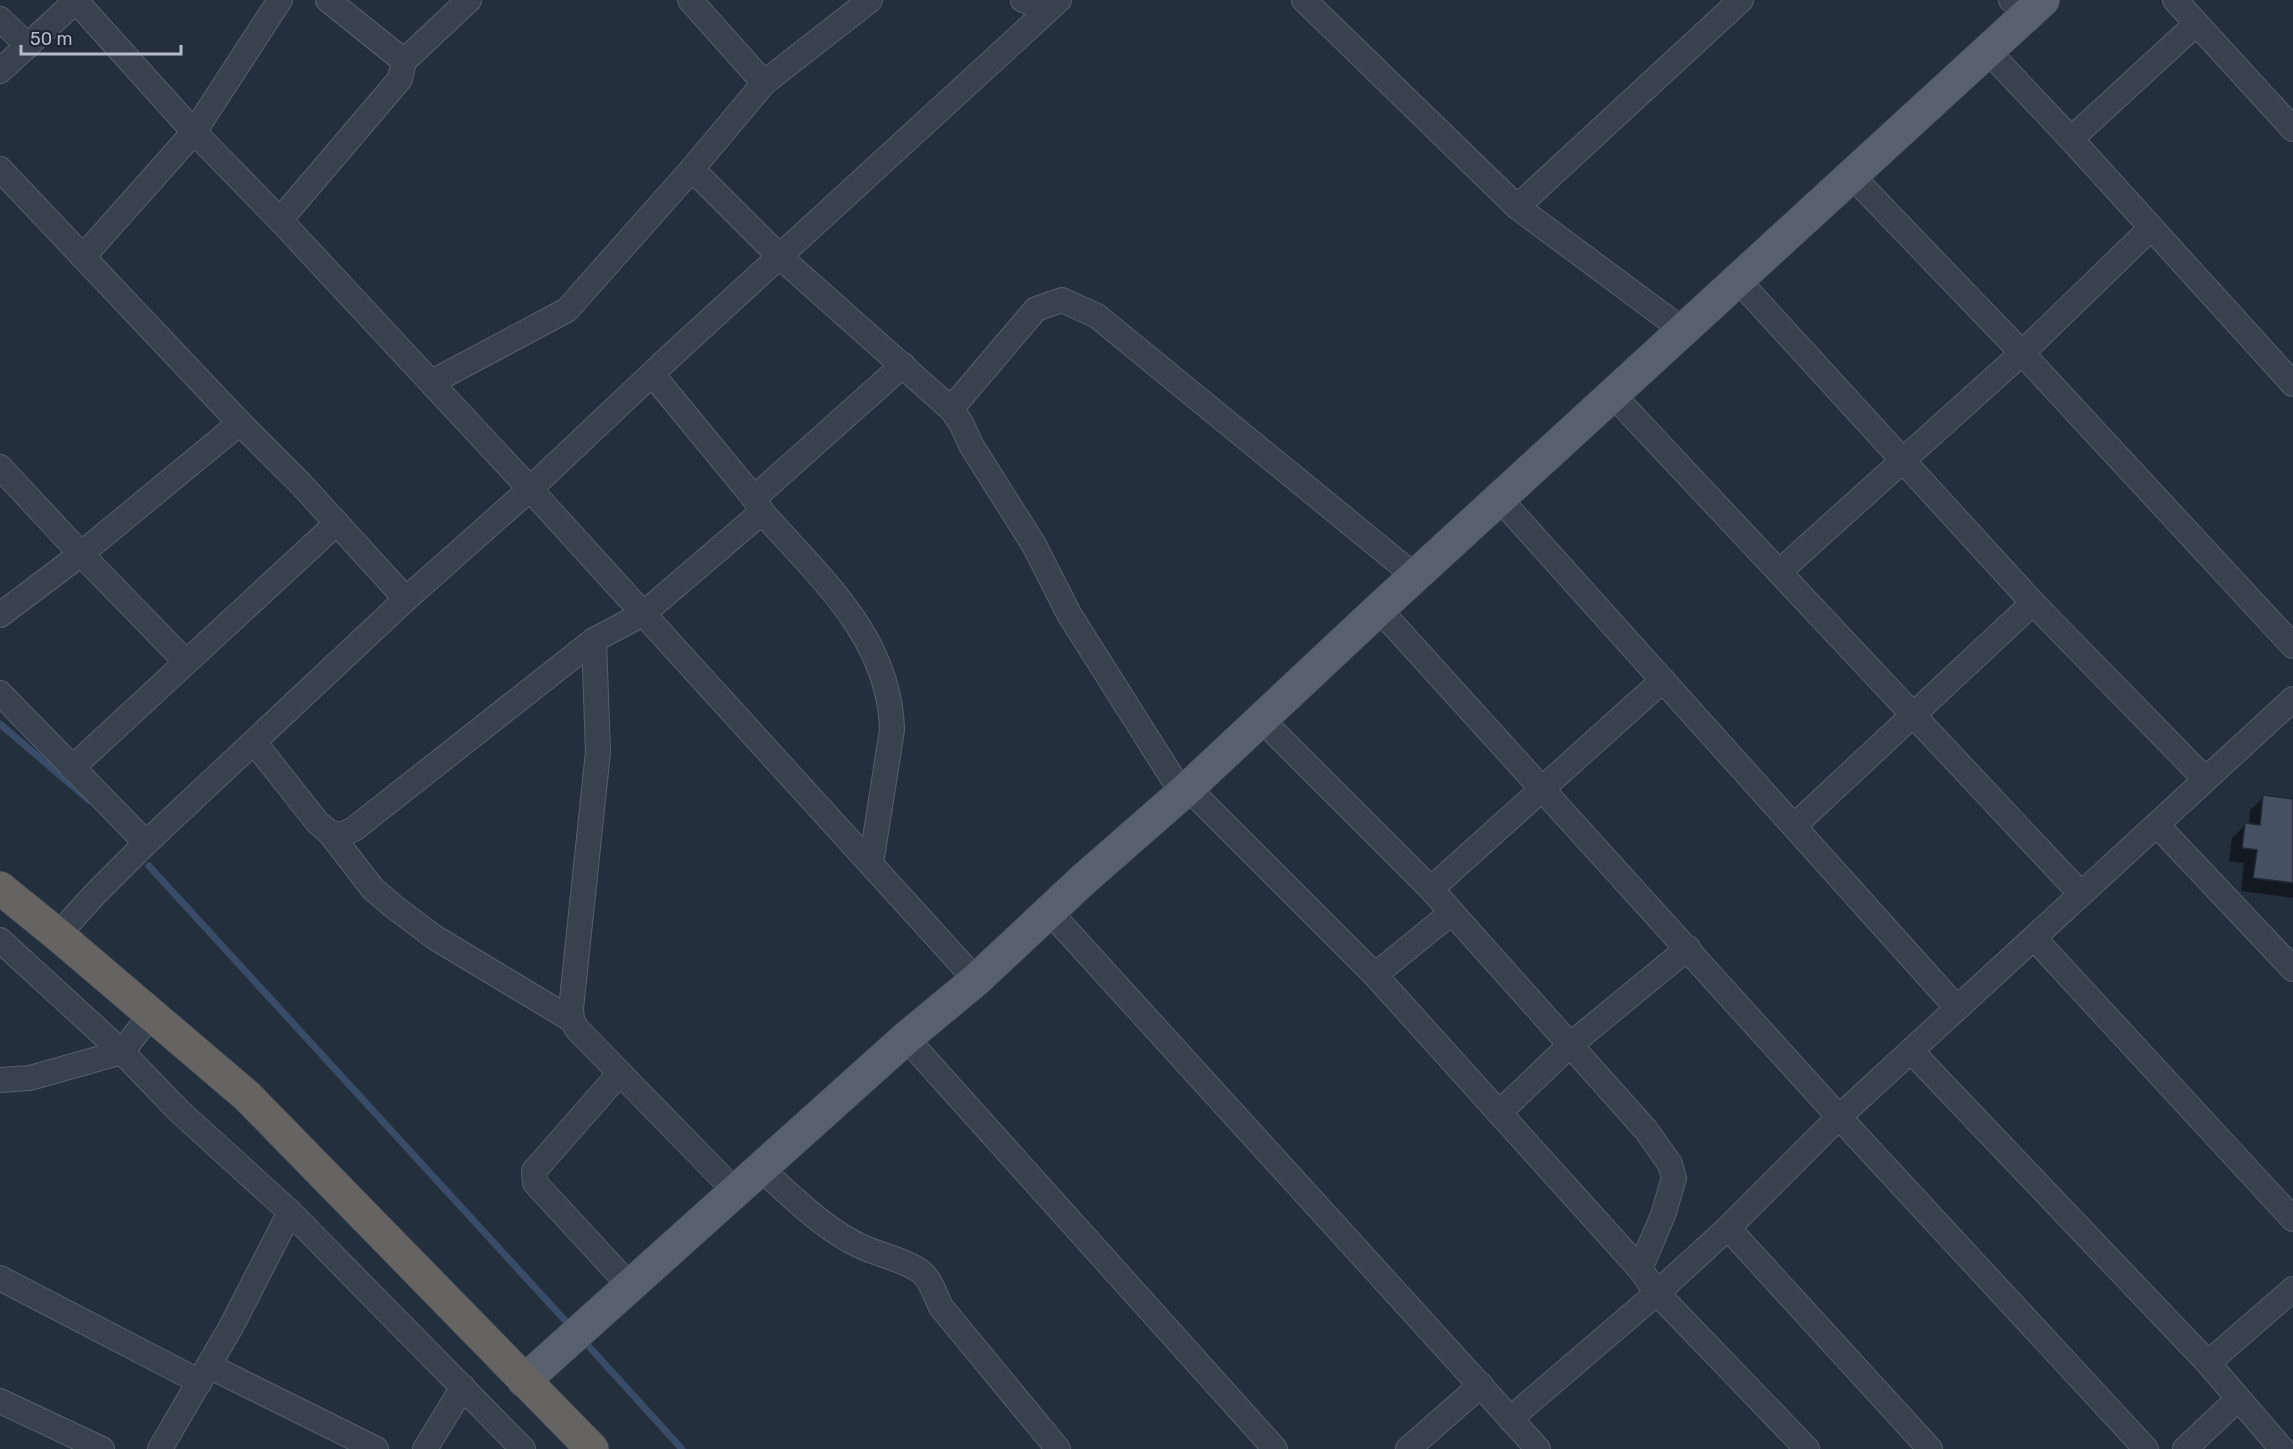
<svg xmlns="http://www.w3.org/2000/svg" width="2293" height="1449" viewBox="0 0 2293 1449" font-family="Rubik,sans-serif">
	<style>
		.shadow { fill: #0007 }
		.lines { fill: none; stroke-linecap: round; stroke-linejoin: round }
		.stream { stroke: #394c67; stroke-width: 7 }
		.building { fill: #455162; stroke: #1f2835; stroke-width: 1.5 }
		.minor-casing { stroke: #565f6c; stroke-width: 26 }
		.primary-casing { stroke: #414a57; stroke-width: 34 }
		.trunk-casing { stroke: #434c59; stroke-width: 34 }
		.minor { stroke: #38414e; stroke-width: 24 }
		.primary { stroke: #56606e; stroke-width: 33 }
		.trunk { stroke: #656462; stroke-width: 33 }
	</style>
	<rect width="100%" height="100%" fill="#242f3e"/>
	<polygon class="shadow" points="2264,797 2293,801 2293,898 2241,891 2244,863 2229,861 2232,838 2246,825 2249,825 2250,810"/>
	<g class="lines">
		<g class="stream">
			<polyline points="0,724 89,800"/>
			<polyline points="149,866 571,1327"/>
			<polyline points="583,1340 682,1449"/>
		</g>
	</g>
	<polygon class="building" points="2263,795 2293,799 2293,883 2253,878 2257,850 2242,848 2245,823 2260,825"/>
	<g class="lines">
		<g class="minor-casing">
			<g id="minor">
				<polyline points="690,0 764,83"/>
				<polyline points="1023,0 1048,9"/>
				<polyline points="1304,0 1517,207 1684,331"/>
				<polyline points="2011,0 2030,12"/>
				<polyline points="2175,0 2293,129"/>
				<polyline points="76,1 194,132 280,220 530,489 976,980"/>
				<polyline points="0,19 28,46"/>
				<polyline points="1988,51 2071,139 2293,384"/>
				<polyline points="404,61 469,0"/>
				<polyline points="0,71 77,0"/>
				<polyline points="2071,139 2196,24"/>
				<polyline points="0,169 240,423 300,483 406,599"/>
				<polyline points="692,169 779,256 951,409 961,423 971,445 1034,545 1069,614 1182,793"/>
				<polyline points="1852,176 2022,353 2293,646"/>
				<polyline points="1517,207 1741,0"/>
				<polyline points="280,220 400,79 404,61 328,0"/>
				<polyline points="83,257 194,132 280,0"/>
				<polyline points="1738,280 2033,603 2205,779"/>
				<path d="M652 374 754 498 762 512C819 577 890 637 892 730L871 864"/>
				<polyline points="432,382 567,310 692,169 764,83 870,0"/>
				<polyline points="1613,395 2081,894"/>
				<polyline points="951,409 1036,309 1062,300 1097,316 1416,577"/>
				<polyline points="0,467 81,554 186,662"/>
				<polyline points="754,498 903,365"/>
				<polyline points="1500,499 1957,1008"/>
				<polyline points="1779,572 2022,353 2151,228"/>
				<polyline points="1379,609 1839,1117 2146,1449"/>
				<polyline points="0,615 81,554 240,423"/>
				<polyline points="0,693 146,843"/>
				<polyline points="1261,719 1431,889 1646,1130 1670,1164 1674,1178 1663,1215 1640,1269"/>
				<polyline points="254,742 318,823 329,832 341,835 354,829 594,640"/>
				<polyline points="72,768 337,523"/>
				<polyline points="1188,788 1375,975 1640,1269 1657,1293 1807,1449"/>
				<polyline points="2157,825 2293,969"/>
				<polyline points="1794,826 2033,603"/>
				<polyline points="329,832 373,889 393,906 434,937 572,1020"/>
				<polyline points="1431,889 1663,680"/>
				<polyline points="1049,911 1538,1449"/>
				<polyline points="58,935 95,894 146,843 406,599 530,489 673,354 1059,0"/>
				<polyline points="2034,938 2293,1219"/>
				<polyline points="0,940 122,1052 179,1111 290,1212 523,1449"/>
				<polyline points="1375,975 1451,913"/>
				<polyline points="906,1038 1275,1449"/>
				<polyline points="1911,1051 2208,1363 2282,1449"/>
				<polyline points="620,1073 534,1171 535,1183 631,1287"/>
				<polyline points="0,1080 30,1078 122,1052 151,1014"/>
				<polyline points="1499,1113 1570,1045 1688,948"/>
				<path d="M761 1169C792 1196 822 1228 860 1246 879 1255 903 1259 920 1271 931 1279 935 1295 941 1307L1058 1449"/>
				<polyline points="735,1191 577,1029 572,1020 571,1009 598,752 594,640 643,614 762,512"/>
				<polyline points="1728,1228 1930,1449"/>
				<polyline points="0,1278 200,1382"/>
				<polyline points="2208,1363 2293,1289"/>
				<polyline points="209,1366 376,1449"/>
				<polyline points="0,1401 102,1449"/>
				<polyline points="1510,1419 1657,1293 1728,1228 1839,1117 2293,699"/>
				<polyline points="160,1449 231,1327 290,1212"/>
				<polyline points="425,1449 463,1387"/>
				<polyline points="1408,1449 1481,1385"/>
				<polyline points="2185,1449 2238,1399"/>
			</g>
		</g>
		<g class="primary-casing">
			<polyline id="primary" points="524,1381 906,1038 976,980 1084,879 1188,788 1379,609 2043,0"/>
		</g>
		<g class="trunk-casing">
			<polyline id="trunk" points="0,888 58,935 247,1096 592,1449"/>
		</g>
		<use href="#minor" class="minor"/>
		<use href="#primary" class="primary"/>
		<use href="#trunk" class="trunk"/>
	</g>
	<path d="M21 45v9h160v-9" fill="none" stroke="#b4bcc9" stroke-width="3"/>
	<text x="30" y="45" font-size="18" fill="#b4bcc9" stroke="#1d2633" stroke-width="4.5" paint-order="stroke">50 m</text>
</svg>
